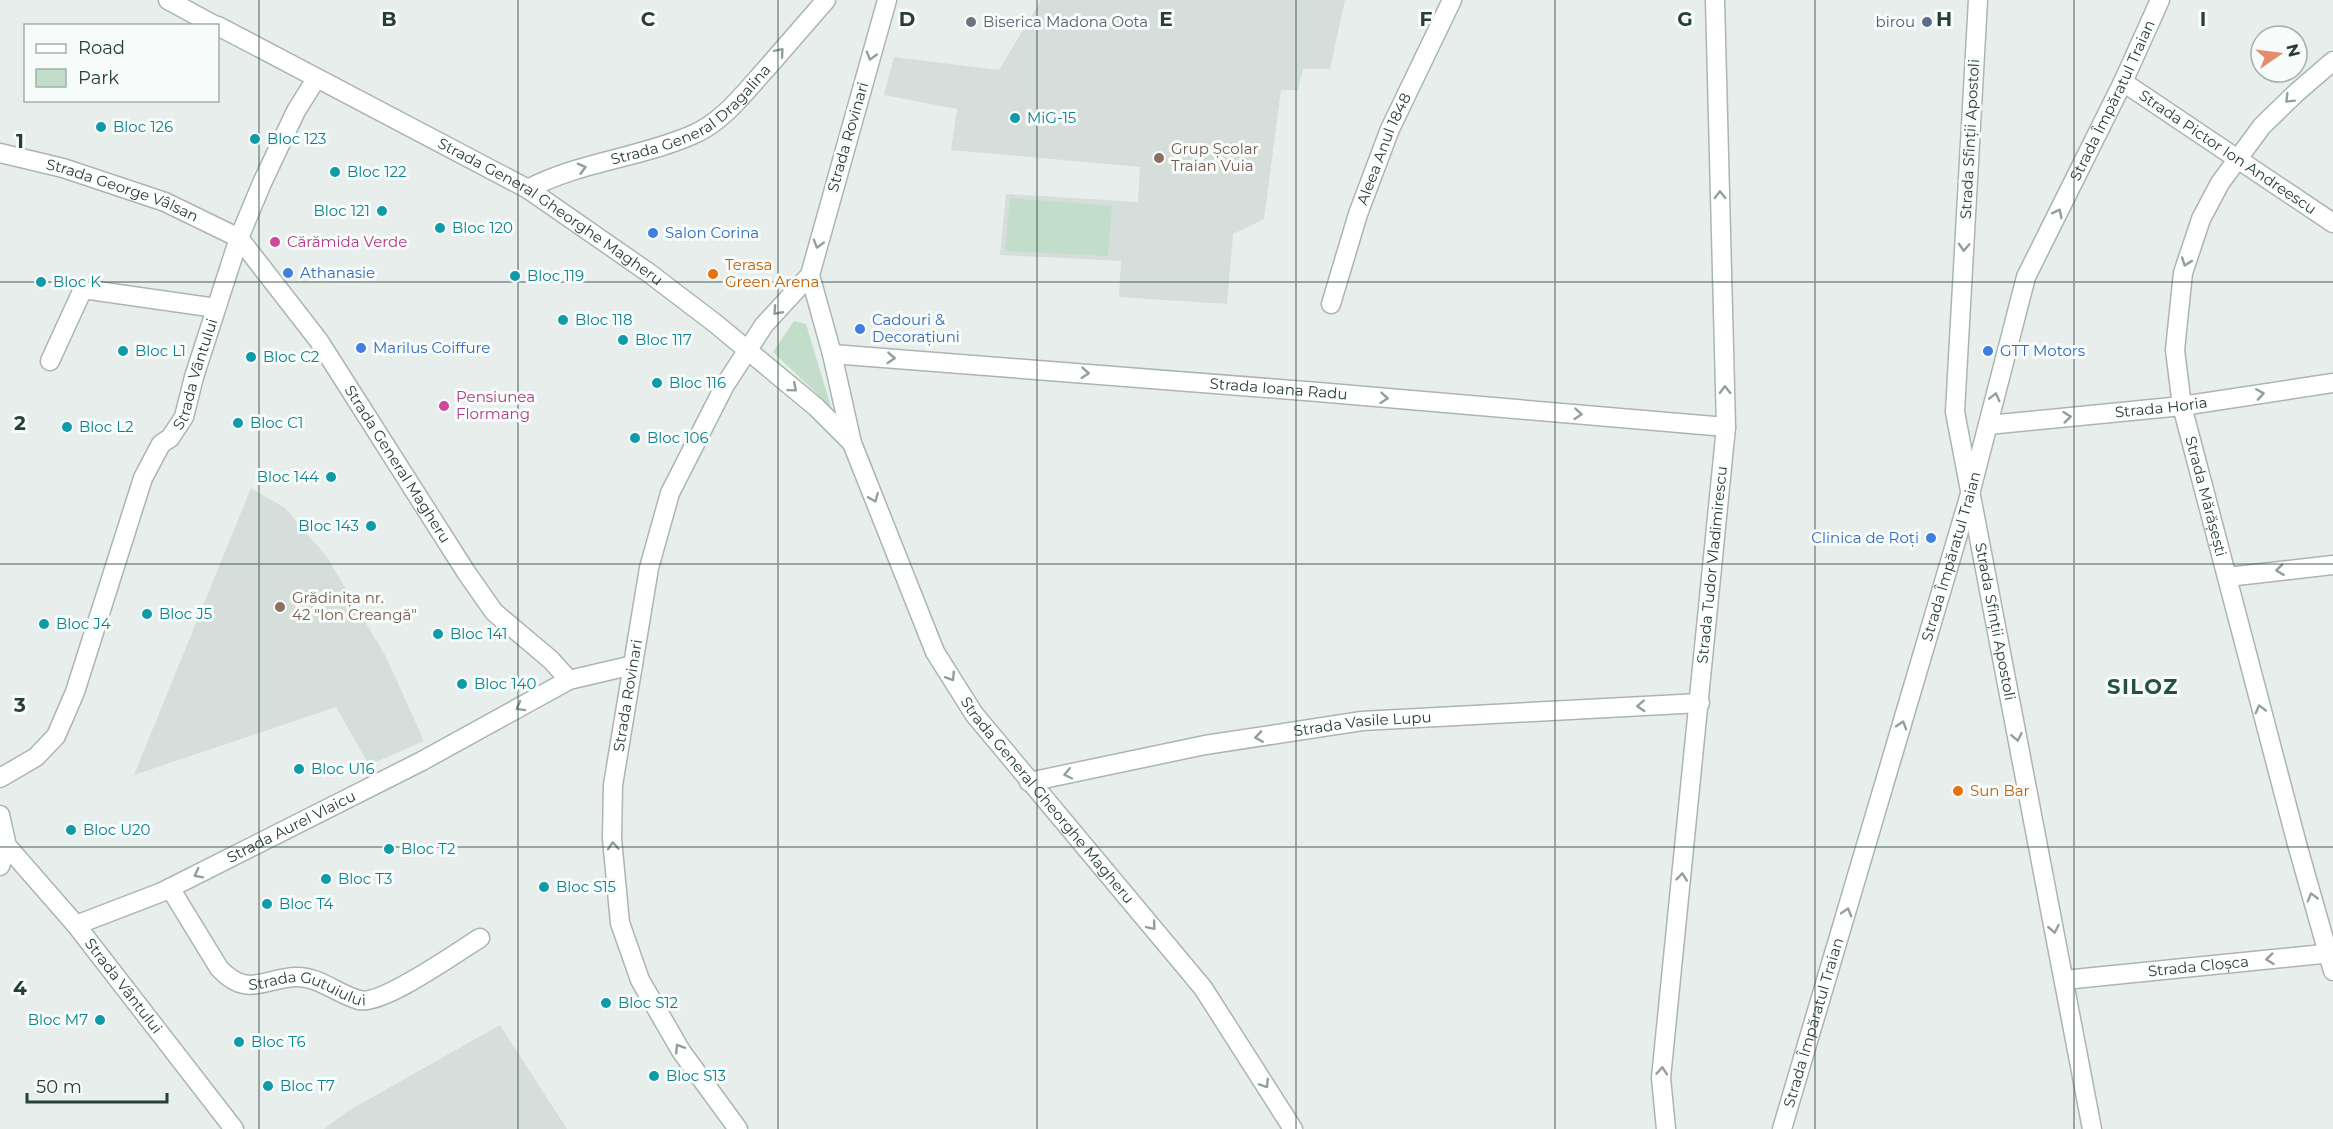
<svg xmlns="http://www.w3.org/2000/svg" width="2333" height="1129" viewBox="0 0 2333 1129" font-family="Montserrat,sans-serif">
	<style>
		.built { fill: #d5deda }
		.green { fill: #c2ddca }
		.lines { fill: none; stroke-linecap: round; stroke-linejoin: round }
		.minor-casing { stroke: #aab6b2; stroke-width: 21 }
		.tertiary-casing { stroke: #aab6b2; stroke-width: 21 }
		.minor { stroke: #fff; stroke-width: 18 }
		.tertiary { stroke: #fff; stroke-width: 18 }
		.oneway { stroke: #939f9c }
		.grid { fill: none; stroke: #273f39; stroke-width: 1.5; stroke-opacity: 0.55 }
		.worship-dot { fill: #6b7280; stroke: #f7fbf9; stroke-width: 2 }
		.service-dot { fill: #5c6f8a; stroke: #f7fbf9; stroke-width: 2 }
		.culture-dot { fill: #0f9aa8; stroke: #f7fbf9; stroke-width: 2 }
		.education-dot { fill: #8d6e63; stroke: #f7fbf9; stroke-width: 2 }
		.shop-dot { fill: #3f7fe0; stroke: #f7fbf9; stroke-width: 2 }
		.hotel-dot { fill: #d1479c; stroke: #f7fbf9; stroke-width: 2 }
		.food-dot { fill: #e8710a; stroke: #f7fbf9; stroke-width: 2 }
		.labels { text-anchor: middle; stroke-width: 6; stroke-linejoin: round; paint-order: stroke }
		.worship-label { font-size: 15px; fill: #5b616d; stroke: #f7fbf9; text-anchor: start }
		.service-label { font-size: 15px; fill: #4e5e75; stroke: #f7fbf9; text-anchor: end }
		.street-label { font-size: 15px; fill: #273f39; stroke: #f7fbf9 }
		.culture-label { font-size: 15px; fill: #0d838f; stroke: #f7fbf9; text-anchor: start }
		.education-label { font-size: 15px; fill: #785e54; stroke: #f7fbf9; text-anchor: start }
		.shop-label { font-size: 15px; fill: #366cbe; stroke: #f7fbf9; text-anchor: start }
		.hotel-label { font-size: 15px; fill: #b23c85; stroke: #f7fbf9; text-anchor: start }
		.food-label { font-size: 15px; fill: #c56008; stroke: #f7fbf9; text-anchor: start }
		.district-label { font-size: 21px; font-weight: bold; letter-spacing: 1.5px; fill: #245045; stroke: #f7fbf9 }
		.grid-label { font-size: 20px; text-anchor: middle; font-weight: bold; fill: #273f39; stroke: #f7fbf9; stroke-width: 6; stroke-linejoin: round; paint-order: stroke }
	</style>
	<rect width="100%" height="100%" fill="#e7eeeb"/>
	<g class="built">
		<polygon points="1041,0 1345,0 1330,69 1303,69 1298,90 1281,90 1264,219 1233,234 1227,304 1119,297 1121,261 1000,255 1006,194 1138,202 1140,167 951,150 957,109 884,95 894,57 999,70"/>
		<polygon points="251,488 285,508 327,557 386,657 424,741 369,765 336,707 134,775"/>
		<polygon points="500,1025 567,1129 324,1129 348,1111"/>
	</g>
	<g class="green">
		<polygon points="1010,198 1112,206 1108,256 1005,251"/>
		<polygon points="794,321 806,324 831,407 773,352"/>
	</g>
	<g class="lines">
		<g class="minor-casing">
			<g id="minor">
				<path id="s1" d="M2333 61 2296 93 2262 126 2220 183 2201 219 2183 273 2175 350 2182 406 2297 844 2333 971"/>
				<path id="s2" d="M2123 82 2333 223"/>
				<path id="s3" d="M0 153 63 168 165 202 239 238 319 341 466 572 494 612 551 660 569 680"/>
				<path id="s4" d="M1331 304 1358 214 1390 129 1452 0"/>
				<path id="s5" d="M832 354 1318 392 1726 427"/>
				<polyline points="50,361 83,289 216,308"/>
				<path id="s6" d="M1988 425 2182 406 2333 383"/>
				<polyline points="2227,577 2333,565"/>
				<path id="s7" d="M0 778 36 757 56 736 75 692 143 478 161 444 170 438 184 417 194 377 239 238 262 183 296 111 316 79"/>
				<path id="s8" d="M1029 782 1205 745 1362 721 1700 703"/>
				<polyline points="0,815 7,846 0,866"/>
				<path id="s9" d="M7 846 76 925 234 1129"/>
				<path id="s10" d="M170 888 219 968C246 998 263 979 295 977 319 976 337 994 359 1000 382 1006 457 952 480 938"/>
				<path id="s11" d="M76 925 162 892 422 761 569 680 633 665"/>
				<path id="s12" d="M2064 980 2333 953"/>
				<path id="s13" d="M1666 1129 1661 1078 1726 427 1715 0"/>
			</g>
		</g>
		<g class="tertiary-casing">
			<g id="tertiary">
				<polyline points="168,0 216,26"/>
				<path id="s14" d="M887 0 810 275 832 354 852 443 935 652 974 714 1203 988 1293 1129"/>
				<path id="s15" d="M1978 0 1955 412 2092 1129"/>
				<path id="s16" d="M218 26 528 189 649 273 716 324 816 407 852 443"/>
				<path id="s17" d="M528 189C579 162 639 158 692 135 723 122 744 93 766 69 786 46 806 23 826 0"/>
				<path id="s18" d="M738 1129 681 1051 640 980 620 923 612 839 613 785 649 568 670 493 725 385 764 325 810 275"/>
				<path id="s19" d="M1782 1129 1970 494 2026 277 2123 82 2160 0"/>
			</g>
		</g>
		<use href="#minor" class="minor"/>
		<use href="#tertiary" class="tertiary"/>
	</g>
	<defs><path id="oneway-chevron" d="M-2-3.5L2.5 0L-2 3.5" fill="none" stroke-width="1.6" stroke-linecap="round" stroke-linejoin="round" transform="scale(1.5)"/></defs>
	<g class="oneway">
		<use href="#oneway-chevron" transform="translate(780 52) rotate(-49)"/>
		<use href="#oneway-chevron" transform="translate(871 56) rotate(106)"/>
		<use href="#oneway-chevron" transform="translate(2289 99) rotate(135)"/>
		<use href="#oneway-chevron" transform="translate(582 168) rotate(-15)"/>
		<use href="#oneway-chevron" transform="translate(1720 195) rotate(-91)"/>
		<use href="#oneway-chevron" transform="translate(2058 213) rotate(-63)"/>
		<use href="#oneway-chevron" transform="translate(818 244) rotate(106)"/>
		<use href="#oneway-chevron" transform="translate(1964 247) rotate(93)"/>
		<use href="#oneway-chevron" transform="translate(2186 262) rotate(109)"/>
		<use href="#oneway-chevron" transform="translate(777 311) rotate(132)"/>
		<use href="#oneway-chevron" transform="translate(891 358) rotate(4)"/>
		<use href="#oneway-chevron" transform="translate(1085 373) rotate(4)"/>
		<use href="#oneway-chevron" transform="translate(793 388) rotate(40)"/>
		<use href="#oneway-chevron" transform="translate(1725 390) rotate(-91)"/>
		<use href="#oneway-chevron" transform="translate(2260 394) rotate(-9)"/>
		<use href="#oneway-chevron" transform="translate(1995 397) rotate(-76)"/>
		<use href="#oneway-chevron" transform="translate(1384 398) rotate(5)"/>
		<use href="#oneway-chevron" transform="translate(1578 414) rotate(5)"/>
		<use href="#oneway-chevron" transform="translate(2067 417) rotate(-6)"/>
		<use href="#oneway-chevron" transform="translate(874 498) rotate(68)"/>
		<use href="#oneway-chevron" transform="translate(2280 570) rotate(173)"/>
		<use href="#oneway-chevron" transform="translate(951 677) rotate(58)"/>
		<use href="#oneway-chevron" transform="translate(1641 706) rotate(177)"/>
		<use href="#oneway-chevron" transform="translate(520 707) rotate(151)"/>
		<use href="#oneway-chevron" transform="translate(2260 709) rotate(-105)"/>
		<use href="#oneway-chevron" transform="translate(1902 725) rotate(-73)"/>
		<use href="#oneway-chevron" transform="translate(1259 737) rotate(171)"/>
		<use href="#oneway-chevron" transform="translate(2017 737) rotate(79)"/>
		<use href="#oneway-chevron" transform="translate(1068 774) rotate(168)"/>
		<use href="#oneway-chevron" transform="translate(613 846) rotate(-94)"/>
		<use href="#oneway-chevron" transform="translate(198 874) rotate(153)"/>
		<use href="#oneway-chevron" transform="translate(1682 877) rotate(-84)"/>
		<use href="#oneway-chevron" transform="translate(2312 897) rotate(-106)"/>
		<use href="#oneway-chevron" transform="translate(1847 912) rotate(-73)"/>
		<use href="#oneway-chevron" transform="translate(1152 926) rotate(50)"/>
		<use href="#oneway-chevron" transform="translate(2054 929) rotate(79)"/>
		<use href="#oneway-chevron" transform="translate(2270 959) rotate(174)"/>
		<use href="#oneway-chevron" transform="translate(679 1048) rotate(-122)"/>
		<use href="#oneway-chevron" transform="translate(1662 1071) rotate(-86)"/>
		<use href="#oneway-chevron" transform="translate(1265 1084) rotate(57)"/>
	</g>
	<path class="grid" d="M259 0V1129M518 0V1129M778 0V1129M1037 0V1129M1296 0V1129M1555 0V1129M1815 0V1129M2074 0V1129M0 282H2333M0 564H2333M0 847H2333"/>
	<circle class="worship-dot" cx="971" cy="22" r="6"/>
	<circle class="service-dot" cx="1927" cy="22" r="6"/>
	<g class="culture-dot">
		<circle cx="1015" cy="118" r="6"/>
		<circle cx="101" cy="127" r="6"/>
		<circle cx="255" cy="139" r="6"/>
		<circle cx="335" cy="172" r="6"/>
		<circle cx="382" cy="211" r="6"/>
		<circle cx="440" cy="228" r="6"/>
		<circle cx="515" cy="276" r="6"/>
		<circle cx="41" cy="282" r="6"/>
		<circle cx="563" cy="320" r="6"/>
		<circle cx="623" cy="340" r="6"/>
		<circle cx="123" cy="351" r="6"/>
		<circle cx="251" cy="357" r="6"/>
		<circle cx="657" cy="383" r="6"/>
		<circle cx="238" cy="423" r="6"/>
		<circle cx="67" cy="427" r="6"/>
		<circle cx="635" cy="438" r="6"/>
		<circle cx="331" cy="477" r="6"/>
		<circle cx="371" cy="526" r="6"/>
		<circle cx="147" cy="614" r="6"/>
		<circle cx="44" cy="624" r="6"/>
		<circle cx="438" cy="634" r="6"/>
		<circle cx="462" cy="684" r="6"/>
		<circle cx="299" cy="769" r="6"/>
		<circle cx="71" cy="830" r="6"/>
		<circle cx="389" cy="849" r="6"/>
		<circle cx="326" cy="879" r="6"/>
		<circle cx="544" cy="887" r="6"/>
		<circle cx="267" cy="904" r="6"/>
		<circle cx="606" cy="1003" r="6"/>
		<circle cx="100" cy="1020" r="6"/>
		<circle cx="239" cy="1042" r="6"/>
		<circle cx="654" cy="1076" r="6"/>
		<circle cx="268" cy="1086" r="6"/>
	</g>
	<g class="education-dot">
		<circle cx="1159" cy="158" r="6"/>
		<circle cx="280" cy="607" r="6"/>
	</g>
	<g class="shop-dot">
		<circle cx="653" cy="233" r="6"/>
		<circle cx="288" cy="273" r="6"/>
		<circle cx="860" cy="329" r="6"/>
		<circle cx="361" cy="348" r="6"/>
		<circle cx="1988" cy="351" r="6"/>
		<circle cx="1931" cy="538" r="6"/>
	</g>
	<g class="hotel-dot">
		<circle cx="275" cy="242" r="6"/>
		<circle cx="444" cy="406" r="6"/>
	</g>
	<g class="food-dot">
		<circle cx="713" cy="274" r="6"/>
		<circle cx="1958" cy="791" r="6"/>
	</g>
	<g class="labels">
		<g class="worship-label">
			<text x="983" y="27">Biserica Madona Oota</text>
		</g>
		<g class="service-label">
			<text x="1915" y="27">birou</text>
		</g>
		<g class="street-label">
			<text dy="5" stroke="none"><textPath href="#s19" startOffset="1083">Strada Împăratul Traian</textPath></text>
			<text dy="5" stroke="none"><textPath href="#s17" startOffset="182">Strada General Dragalina</textPath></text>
			<text transform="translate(848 137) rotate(-74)" y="5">Strada Rovinari</text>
			<text transform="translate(1970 139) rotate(-87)" y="5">Strada Sfinții Apostoli</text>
			<text dy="5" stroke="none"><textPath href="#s4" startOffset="164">Aleea Anul 1848</textPath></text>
			<text dy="5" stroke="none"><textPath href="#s2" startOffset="126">Strada Pictor Ion Andreescu</textPath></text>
			<text dy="5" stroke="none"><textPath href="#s3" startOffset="128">Strada George Vâlsan</textPath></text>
			<text dy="5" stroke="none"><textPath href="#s16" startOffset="381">Strada General Gheorghe Magheru</textPath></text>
			<text dy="5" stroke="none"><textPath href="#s7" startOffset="462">Strada Vântului</textPath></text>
			<text dy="5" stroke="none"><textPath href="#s5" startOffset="448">Strada Ioana Radu</textPath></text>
			<text dy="5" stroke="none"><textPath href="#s6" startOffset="174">Strada Horia</textPath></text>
			<text dy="5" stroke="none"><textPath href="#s3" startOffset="531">Strada General Magheru</textPath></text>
			<text dy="5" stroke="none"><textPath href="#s1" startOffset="492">Strada Mărășești</textPath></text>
			<text dy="5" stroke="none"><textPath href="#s19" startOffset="597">Strada Împăratul Traian</textPath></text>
			<text dy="5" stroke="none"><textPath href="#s13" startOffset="567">Strada Tudor Vladimirescu</textPath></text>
			<text dy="5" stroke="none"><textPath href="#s15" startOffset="626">Strada Sfinții Apostoli</textPath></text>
			<text dy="5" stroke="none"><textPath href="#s18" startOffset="468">Strada Rovinari</textPath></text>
			<text dy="5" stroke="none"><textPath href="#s8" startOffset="339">Strada Vasile Lupu</textPath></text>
			<text dy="5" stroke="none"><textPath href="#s14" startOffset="870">Strada General Gheorghe Magheru</textPath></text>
			<text dy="5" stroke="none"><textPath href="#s11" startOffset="237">Strada Aurel Vlaicu</textPath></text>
			<text dy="5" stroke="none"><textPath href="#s12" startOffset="135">Strada Cloșca</textPath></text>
			<text dy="5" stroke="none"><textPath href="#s9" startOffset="182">Strada Vântului</textPath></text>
			<text dy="5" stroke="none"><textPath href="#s10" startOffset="190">Strada Gutuiului</textPath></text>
			<text dy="5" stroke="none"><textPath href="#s19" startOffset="111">Strada Împăratul Traian</textPath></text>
		</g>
		<g class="culture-label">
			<text x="1027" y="123">MiG-15</text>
			<text x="113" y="132">Bloc 126</text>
			<text x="267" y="144">Bloc 123</text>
			<text x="347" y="177">Bloc 122</text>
			<text x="370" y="216" text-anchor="end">Bloc 121</text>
			<text x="452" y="233">Bloc 120</text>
			<text x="527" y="281">Bloc 119</text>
			<text x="53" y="287">Bloc K</text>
			<text x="575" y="325">Bloc 118</text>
			<text x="635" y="345">Bloc 117</text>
			<text x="135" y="356">Bloc L1</text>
			<text x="263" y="362">Bloc C2</text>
			<text x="669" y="388">Bloc 116</text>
			<text x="250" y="428">Bloc C1</text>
			<text x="79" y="432">Bloc L2</text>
			<text x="647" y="443">Bloc 106</text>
			<text x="319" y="482" text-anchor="end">Bloc 144</text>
			<text x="359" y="531" text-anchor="end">Bloc 143</text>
			<text x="159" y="619">Bloc J5</text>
			<text x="56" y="629">Bloc J4</text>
			<text x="450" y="639">Bloc 141</text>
			<text x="474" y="689">Bloc 140</text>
			<text x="311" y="774">Bloc U16</text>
			<text x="83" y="835">Bloc U20</text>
			<text x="401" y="854">Bloc T2</text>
			<text x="338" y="884">Bloc T3</text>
			<text x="556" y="892">Bloc S15</text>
			<text x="279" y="909">Bloc T4</text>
			<text x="618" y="1008">Bloc S12</text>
			<text x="88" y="1025" text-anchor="end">Bloc M7</text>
			<text x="251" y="1047">Bloc T6</text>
			<text x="666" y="1081">Bloc S13</text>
			<text x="280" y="1091">Bloc T7</text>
		</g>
		<g class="education-label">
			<text x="1171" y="154">Grup Școlar<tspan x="1171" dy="17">Traian Vuia</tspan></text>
			<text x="292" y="603">Grădinița nr.<tspan x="292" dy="17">42 "Ion Creangă"</tspan></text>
		</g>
		<g class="shop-label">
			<text x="665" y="238">Salon Corina</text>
			<text x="300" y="278">Athanasie</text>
			<text x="872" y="325">Cadouri &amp;<tspan x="872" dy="17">Decorațiuni</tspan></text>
			<text x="373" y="353">Marilus Coiffure</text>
			<text x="2000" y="356">GTT Motors</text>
			<text x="1919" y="543" text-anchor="end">Clinica de Roți</text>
		</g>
		<g class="hotel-label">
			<text x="287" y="247">Cărămida Verde</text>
			<text x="456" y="402">Pensiunea<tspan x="456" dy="17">Flormang</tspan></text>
		</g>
		<g class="food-label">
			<text x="725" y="270">Terasa<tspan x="725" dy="17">Green Arena</tspan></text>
			<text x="1970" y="796">Sun Bar</text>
		</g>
		<g class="district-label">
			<text x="2143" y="694">SILOZ</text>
		</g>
	</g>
	<g class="grid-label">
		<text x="389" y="26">B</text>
		<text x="648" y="26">C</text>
		<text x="907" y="26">D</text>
		<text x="1166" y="26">E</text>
		<text x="1426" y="26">F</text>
		<text x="1685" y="26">G</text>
		<text x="1944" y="26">H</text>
		<text x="2203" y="26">I</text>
		<text x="20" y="148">1</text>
		<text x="20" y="430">2</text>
		<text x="20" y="712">3</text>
		<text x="20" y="995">4</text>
	</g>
	<rect x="24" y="24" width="195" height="78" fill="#f7fbf9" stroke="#a4b0ac" stroke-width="1.5"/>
	<rect x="36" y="44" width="30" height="9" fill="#ffffff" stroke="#a4b0ac" stroke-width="1.5"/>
	<text x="78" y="54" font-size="18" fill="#273f39">Road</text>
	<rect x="36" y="69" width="30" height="18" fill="#c2ddca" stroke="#a4b0ac" stroke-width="1.5"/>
	<text x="78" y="84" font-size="18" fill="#273f39">Park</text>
	<g transform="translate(2279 54) rotate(76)"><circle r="28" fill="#f7fbf9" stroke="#a4b0ac" stroke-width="1.5"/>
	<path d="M0-4.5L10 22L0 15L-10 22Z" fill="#e58c6e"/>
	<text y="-9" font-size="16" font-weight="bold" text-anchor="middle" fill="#273f39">N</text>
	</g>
	<path d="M27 1093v9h140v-9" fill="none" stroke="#273f39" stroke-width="3"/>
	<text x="36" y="1093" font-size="18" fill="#273f39" stroke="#f7fbf9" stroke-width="4.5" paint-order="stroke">50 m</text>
</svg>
